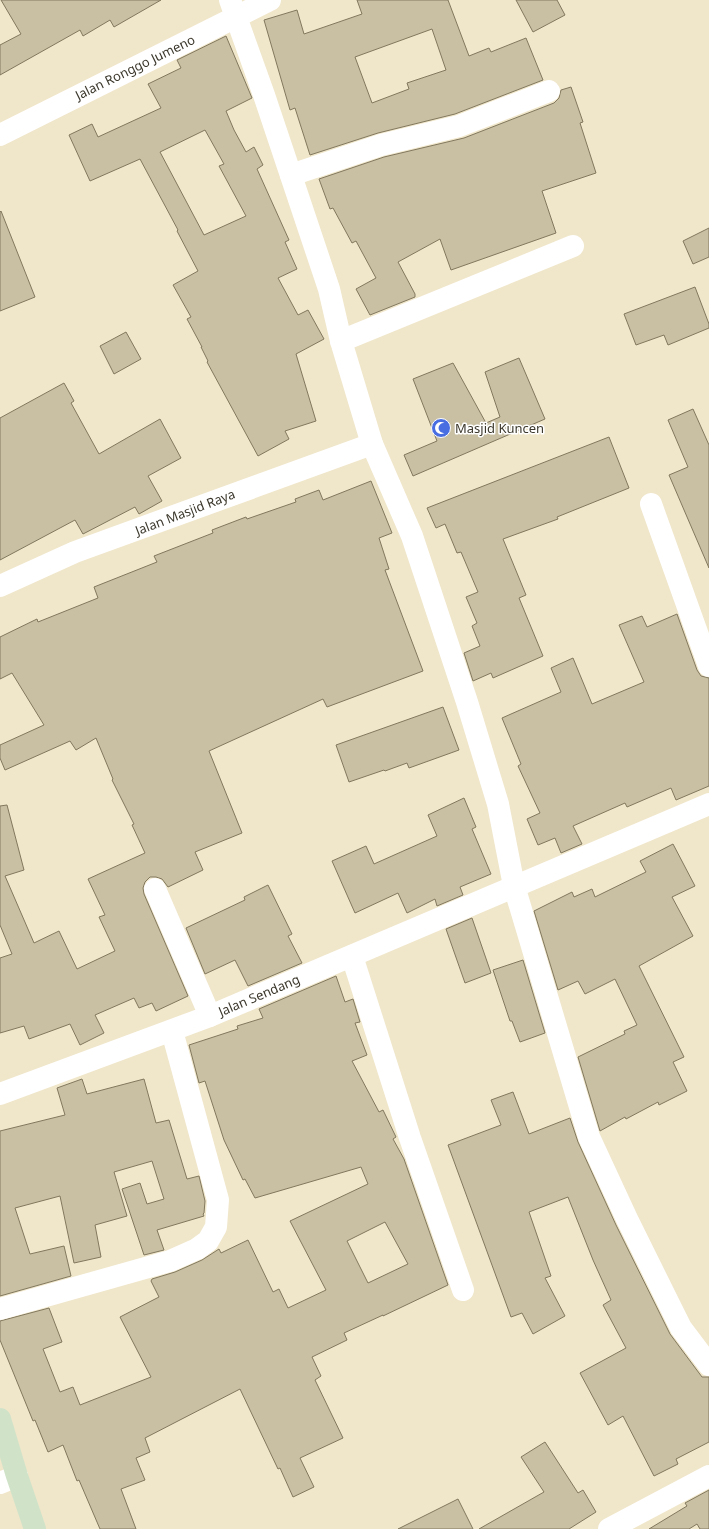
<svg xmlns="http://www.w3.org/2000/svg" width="709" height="1529" viewBox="0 0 709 1529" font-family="'Noto Sans',sans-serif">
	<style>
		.building { fill: #c9c0a4; stroke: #81785e; fill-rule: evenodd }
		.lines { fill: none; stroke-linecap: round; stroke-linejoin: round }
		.street { stroke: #fff; stroke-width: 22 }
		.secondary { stroke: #d0e3c9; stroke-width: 22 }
		.labels { text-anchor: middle; stroke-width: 3; stroke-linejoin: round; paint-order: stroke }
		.street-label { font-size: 13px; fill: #3c382d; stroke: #fff }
		.poi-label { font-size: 13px; fill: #3c382d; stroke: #fff; text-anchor: start }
	</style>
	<rect width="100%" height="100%" fill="#f0e6ca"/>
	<g class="building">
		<polygon points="1,0 161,0 114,27 110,20 83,36 80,30 0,75 0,45 21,34"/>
		<path d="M357 0H448L469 56 489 48 491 52 526 38 543 80 455 114 378 133 310 155 295 108 290 110 264 20 297 10 304 34 362 14ZM432 29 446 70 407 83 409 89 372 103 355 57Z"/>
		<polygon points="516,0 557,0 565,15 533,32"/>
		<path d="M226 36 252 98 226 111 234 130 246 152 254 147 263 165 257 169 289 240 285 242 297 269 278 278 298 315 308 310 324 339 296 354 316 421 285 431 289 439 258 456 207 362 208 361 201 347H202L187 319 191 317 173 285 198 271 177 231 178 230 140 159 90 181 69 135 92 124 98 137 161 108 148 84 181 68 177 60ZM205 130 224 164 219 166 246 216 204 235 160 152Z"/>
		<polygon points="571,87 583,122 580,123 596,173 542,191 556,233 451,270 440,239 398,262 415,294 415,297 370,315 356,289 376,278 356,241 352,243 333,208 330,209 319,179 384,157 464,138 554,103 559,98 561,90"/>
		<polygon points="1,211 35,297 0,311 0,212"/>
		<polygon points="709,228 709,257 693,264 683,241"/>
		<polygon points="695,287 709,324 709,328 668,345 664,335 636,345 624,314"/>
		<polygon points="126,332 141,359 114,374 100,346"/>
		<polygon points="519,358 545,419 413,476 404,455 437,441 413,379 453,363 486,423 500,417 485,372"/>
		<polygon points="64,383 74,401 71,403 99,454 160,419 181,458 148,476 162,501 139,514 135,507 83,534 75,520 0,560 0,418"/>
		<polygon points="693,409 709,445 709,568 669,475 688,467 668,420"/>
		<polygon points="609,437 629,488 557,517 558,519 503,539 526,595 519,598 543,656 493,678 491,673 473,681 464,653 480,646 472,626 477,623 466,597 478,592 461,552 457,553 445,524 436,528 427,508"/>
		<polygon points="371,481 392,533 379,538 389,569 385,570 423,671 327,707 323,699 209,751 242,833 195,852 203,870 168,887 162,879 156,877 150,877 145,882 143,888 144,894 188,996 156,1011 152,1003 139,1008 134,998 95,1015 104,1033 80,1045 70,1024 29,1039 24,1026 0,1033 0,958 12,954 0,925 0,806 7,805 24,870 5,876 34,943 59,931 77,969 115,951 99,917 105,915 88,879 145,853 132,825 134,824 112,780 113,779 96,738 76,750 70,741 5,770 0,758 0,745 44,725 12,673 0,679 0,637 37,619 38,622 98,598 94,587 157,562 154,556 213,533 212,530 246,517 247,519 296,502 295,499 319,490 323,500"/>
		<polygon points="677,614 697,670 701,676 709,678 709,786 676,800 671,788 627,807 625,803 573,826 582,844 561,853 555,838 538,845 527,819 540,813 518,766 521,764 502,718 561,692 551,668 573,658 592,704 644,682 619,625 642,616 647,627"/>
		<polygon points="443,707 459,750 409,768 407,763 385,771 384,770 349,782 336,745"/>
		<polygon points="464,798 476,827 472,829 491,874 460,887 463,895 437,906 435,899 407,913 398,893 355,913 332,861 366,846 374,864 437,836 428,815"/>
		<polygon points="673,844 695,886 672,897 693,936 639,966 684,1057 673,1062 687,1091 659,1105 658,1102 626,1119 625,1117 600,1131 578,1057 625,1034 624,1031 637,1025 615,979 585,994 578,981 558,990 534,911 572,892 574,897 592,889 595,897 646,872 640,861"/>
		<polygon points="268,885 292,934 288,936 302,963 248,986 235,960 205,974 186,928 245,900 244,897"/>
		<polygon points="472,918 491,973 465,983 446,929"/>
		<polygon points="523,960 545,1033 520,1042 512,1021 510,1021 493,970"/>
		<path d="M336 976 345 1002 353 999 360 1022 355 1023 367 1055 352 1061 379 1112 383 1110 396 1137 393 1139 404 1159 448 1285 383 1316V1315L344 1333 347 1340 312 1357 321 1376 315 1380 343 1438 300 1458 314 1487 293 1497 280 1468 278 1469 240 1389 145 1438 150 1452 136 1458 145 1480 121 1489 136 1529H100L79 1480 77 1481 63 1445 48 1452 35 1420 33 1421 0 1340V1321L49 1308 62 1342 43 1349 60 1392 73 1387 80 1405 151 1377 120 1317 159 1297 151 1281 152 1279 175 1272 202 1260 219 1249 221 1253 248 1240 273 1292 279 1289 288 1308 326 1290 290 1221 368 1184 361 1167 255 1198 245 1179 243 1180 224 1140 205 1081 199 1083 189 1045 238 1029 237 1026 263 1018 259 1009ZM385 1222 408 1264 368 1283 347 1241Z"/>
		<polygon points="82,1079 87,1094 144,1079 156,1123 169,1120 187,1179 199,1176 205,1201 204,1213 203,1214 204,1216 157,1230 164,1250 144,1255 122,1189 140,1183 147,1204 164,1199 152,1161 114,1172 127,1216 95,1225 101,1257 74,1263 60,1196 15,1208 30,1254 64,1246 71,1276 0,1296 0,1131 65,1115 57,1088"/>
		<polygon points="513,1092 529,1134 570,1118 578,1142 616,1225 670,1334 702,1377 709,1377 709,1442 676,1459 678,1464 654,1476 623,1416 608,1425 580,1373 626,1348 603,1305 611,1300 593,1260 568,1197 529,1212 551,1276 545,1278 565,1316 533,1334 522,1313 511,1317 448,1145 501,1125 491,1100"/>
		<polygon points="545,1442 578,1493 583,1490 596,1512 569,1529 479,1529 544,1492 521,1457"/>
		<polygon points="709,1490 709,1529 700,1529 697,1524 689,1529 649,1529 687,1506 685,1503"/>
		<polygon points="458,1499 473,1529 398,1529"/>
	</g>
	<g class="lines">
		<g class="street">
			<polyline points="230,0 264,95 329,289 341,341 372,444 412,536 467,702 498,804 514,886 589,1137 627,1219 681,1328 709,1365"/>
			<polyline points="0,135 270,0"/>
			<polyline points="291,175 381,145 459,126 549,91"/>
			<polyline points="341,341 573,246"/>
			<polyline points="651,504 709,666"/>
			<polyline points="0,586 75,552 372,444"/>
			<polyline points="155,889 210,1016"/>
			<polyline points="352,956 410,1138 463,1290"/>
			<polyline points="0,1094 210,1016 709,804"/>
			<polyline points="0,1309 170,1261 197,1249 208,1241 216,1227 218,1200 172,1031"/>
			<polyline points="0,1483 17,1476"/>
			<polyline points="609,1529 709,1476"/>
		</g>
		<polyline class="secondary" points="0,1419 17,1476 35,1529"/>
	</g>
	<defs>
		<g id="mosque-disc" transform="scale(1)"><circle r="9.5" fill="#496ee1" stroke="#fff"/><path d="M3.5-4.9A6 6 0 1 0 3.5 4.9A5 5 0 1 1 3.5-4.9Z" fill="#fff"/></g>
	</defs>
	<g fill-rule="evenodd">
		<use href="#mosque-disc" x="441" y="428"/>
	</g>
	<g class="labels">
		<g class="street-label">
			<text transform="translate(135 67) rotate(-26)" y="5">Jalan Ronggo Jumeno</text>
			<text transform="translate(185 512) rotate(-21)" y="5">Jalan Masjid Raya</text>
			<text transform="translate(259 995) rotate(-23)" y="5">Jalan Sendang</text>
		</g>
		<g class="poi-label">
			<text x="455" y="433">Masjid Kuncen</text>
		</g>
	</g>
</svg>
